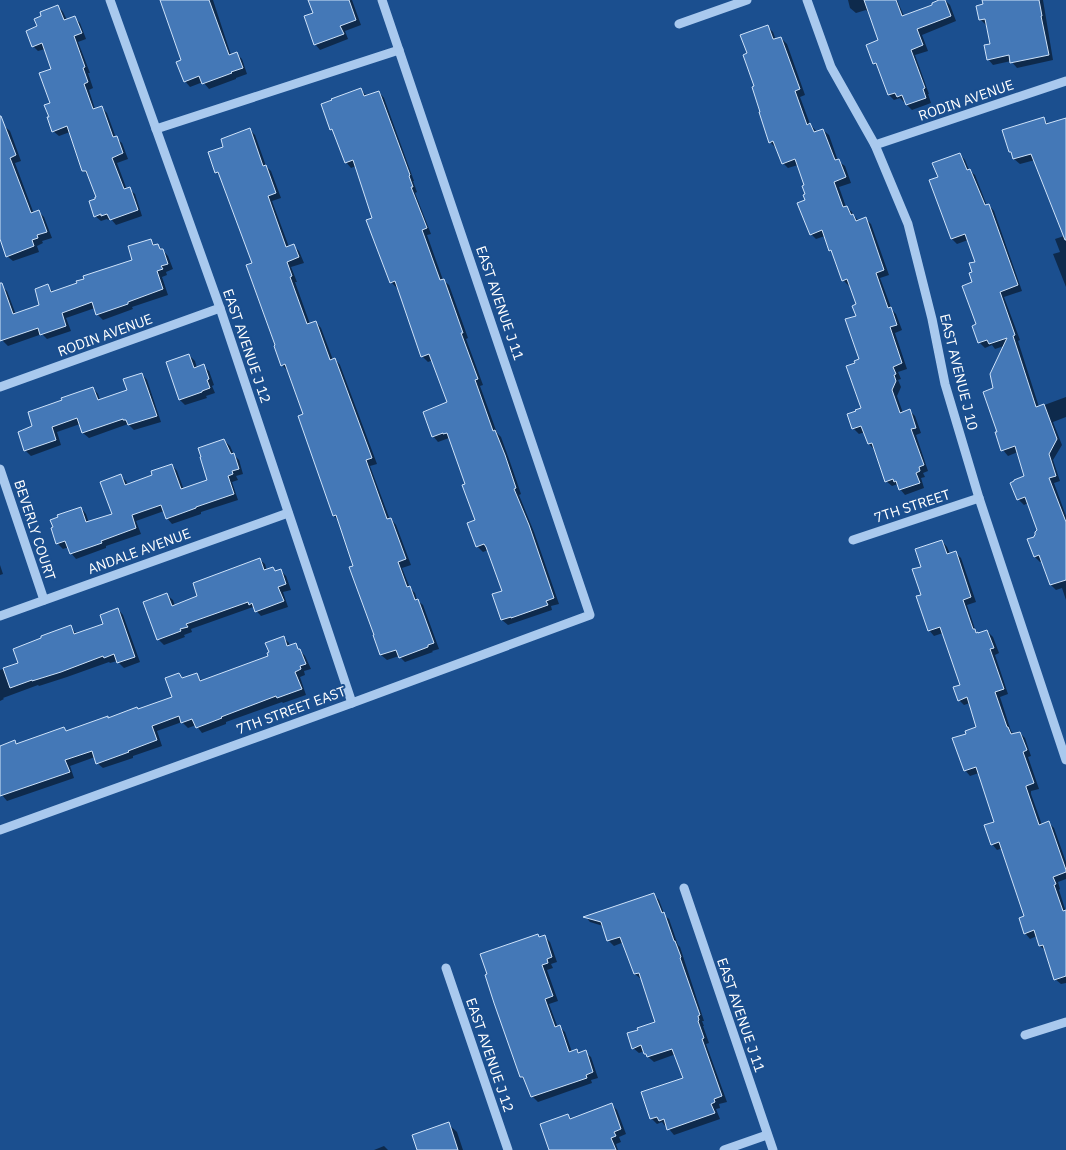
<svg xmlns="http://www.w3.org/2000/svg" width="1066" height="1150" viewBox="0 0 1066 1150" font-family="'IBM Plex Sans',sans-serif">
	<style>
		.shadow { fill: #0007 }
		.building { fill: #4478b7; stroke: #cfe3fa }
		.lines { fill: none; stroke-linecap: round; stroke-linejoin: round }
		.minor { stroke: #a9c9ee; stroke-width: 9 }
		.labels { text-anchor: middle; stroke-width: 4; stroke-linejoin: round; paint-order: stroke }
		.street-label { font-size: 14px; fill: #fff; stroke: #1b4f8f }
	</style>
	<rect width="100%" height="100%" fill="#1b4f8f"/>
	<g class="shadow">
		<polygon points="161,0 213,0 231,55 236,53 242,59 247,74 236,78 236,79 209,89 203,82 190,87 185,81 182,61"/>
		<polygon points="310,0 352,0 361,25 345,31 348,39 320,50 315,44 315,14"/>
		<polygon points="848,0 897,0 904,16 934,5 943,0 945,0 950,5 956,21 922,35 928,51 915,55 929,94 928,94 931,103 912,110 907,105 906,101 904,102 900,98 894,100 889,95 879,68 874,63 880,41 871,16 866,10 856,13 850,8"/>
		<polygon points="984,0 1043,0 1053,60 1017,68 1011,61 993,65 988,59 992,45 987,24 986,25 980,19 985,5"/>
		<polygon points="58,6 63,12 67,20 75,18 80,23 86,39 78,42 90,73 88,73 93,88 89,90 95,109 101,107 107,113 116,138 122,143 128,159 117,163 127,190 129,189 135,194 142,216 116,225 111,219 108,220 107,219 101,221 95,216 98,197 89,176 83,170 70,132 59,136 53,131 51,104 52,70 45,49 38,51 33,46 38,27"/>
		<polygon points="768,27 773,32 776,40 781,38 787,44 805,95 800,97 810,124 817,132 823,130 829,135 838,161 845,166 851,183 839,187 846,207 852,212 854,216 859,221 866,219 871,224 889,275 880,278 892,310 896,314 902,330 895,333 907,369 898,372 901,379 898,380 901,387 897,396 903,413 910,411 915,416 921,433 916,435 928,471 923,473 925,477 921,478 924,488 905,495 900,489 898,484 892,486 886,481 874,449 869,444 865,432 859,434 853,428 863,408 856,363 861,360 857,316 858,305 850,285 849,286 843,280 834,253 830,250 825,236 816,239 811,234 806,201 806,186 798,165 788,168 783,163 776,148 770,142 756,87 748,54"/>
		<polygon points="361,90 366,95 379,92 384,98 414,181 413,181 417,192 415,193 431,234 427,235 443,280 449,285 468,338 466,339 483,385 480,386 497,433 501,437 510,462 521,494 519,495 534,532 559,604 551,606 552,610 508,625 502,620 494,595 503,591 488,550 483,552 477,546 476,521 467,484 449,438 438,442 433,436 448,402 433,360 428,362 422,356 398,287 397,288 391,282 374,218 356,166 351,168 346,162 336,134 331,129"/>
		<polygon points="1043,118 1049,125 1066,122 1066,287 1053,254 1060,252 1055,239 1064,236 1035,160 1020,164 1014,159 1013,155 1010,152"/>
		<polygon points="4,126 10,131 21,161 15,163 34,214 39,212 44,217 52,238 42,241 43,243 37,246 39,252 13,261 7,256 0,235 0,127"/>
		<polygon points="250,130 255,135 266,166 271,171 281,198 272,201 289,247 294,246 299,251 304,263 291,267 297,282 295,282 310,324 316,322 321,328 333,360 335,359 340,365 377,464 370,466 390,520 391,519 396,525 411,565 402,568 410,588 415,593 417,600 423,605 439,649 432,651 433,652 405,662 399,656 387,660 381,655 374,636 355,567 339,521 334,516 304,415 287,370 282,365 247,266 254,263 221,177 216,172 225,148"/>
		<polygon points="960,154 965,160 969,170 975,175 987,206 989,205 994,211 1022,291 1004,297 1020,340 1018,341 1039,407 1066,397 1066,417 1053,422 1062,445 1053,460 1060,481 1054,483 1066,516 1066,600 1062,588 1056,590 1051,585 1043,561 1040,562 1035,557 1036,537 1039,530 1028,503 1024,505 1018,499 1026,476 1018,452 1008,456 1003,450 999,432 994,389 1004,346 995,349 992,345 985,348 979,342 974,283 974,273 976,262 968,240 957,244 952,239 939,178"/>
		<polygon points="150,240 156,246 158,245 168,256 173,269 166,272 167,275 162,277 168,295 132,307 133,309 103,320 97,314 95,308 66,318 71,331 47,339 42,334 8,346 2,340 0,334 0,286 1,286 7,291 16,315 41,306 48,286 54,293 133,261"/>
		<polygon points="189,355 195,361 197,368 203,366 209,371 214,385 212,386 215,393 206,396 207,398 185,405 180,400 167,363"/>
		<polygon points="142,374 147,380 161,422 134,430 128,424 89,438 83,433 80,424 57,432 61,445 31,456 25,450 34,427 93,388 98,394 100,400 128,390"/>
		<polygon points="224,440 230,446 234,455 239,460 243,474 236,476 238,480 232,482 238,500 201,512 201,514 172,524 167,518 164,511 136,521 141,534 106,546 106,548 76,559 71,553 69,547 63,549 58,544 52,529 81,508 86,514 89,523 113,515 121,476 126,481 128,485 154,476 172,465 177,471 184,490 209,481"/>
		<polygon points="942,541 947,547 950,554 955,552 961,558 976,602 967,605 976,632 979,634 987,631 993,637 999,653 995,655 1008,694 1000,697 1011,731 1014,734 1020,733 1025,738 1031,756 1028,757 1039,789 1031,791 1031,794 1042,825 1049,823 1054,828 1066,862 1066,879 1058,882 1060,889 1059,890 1066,912 1066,983 1061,984 1055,979 1046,951 1040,946 1037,936 1030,939 1025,933 1025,917 1003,848 997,850 992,844 996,822 979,773 970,776 965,770 968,734 978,728 970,703 964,705 959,700 962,685 943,633 934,636 929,630 922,595 922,568"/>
		<polygon points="259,559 265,564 267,571 273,569 276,572 280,570 286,576 291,590 283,592 288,607 261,616 253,607 191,629 192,632 184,635 185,637 164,645 158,639 167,595 173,600 175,606 199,597"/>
		<polygon points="0,565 3,574 0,575"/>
		<polygon points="118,609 123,615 140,662 124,668 117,661 110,663 109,662 67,677 39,686 38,685 3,698 4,699 0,701 0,670 19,664 70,627 77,634 105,625"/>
		<polygon points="283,637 289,643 290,647 295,645 305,656 311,669 304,671 305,675 300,677 306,695 283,703 282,702 226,722 226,724 202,733 196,725 188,728 182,722 157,731 162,746 133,756 133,758 103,768 97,763 95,757 70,766 74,778 7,801 2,795 0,791 0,747 15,742 18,744 64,728 68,732 138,710 174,698 179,674 184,679 196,674 203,682 270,657"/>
		<polygon points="653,894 659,900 665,916 669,919 678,945 680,947 704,1021 702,1021 704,1026 703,1026 709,1043 706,1044 727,1102 719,1104 720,1108 716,1109 720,1119 674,1135 669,1129 667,1125 665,1126 662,1122 657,1124 651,1118 684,1079 676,1054 654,1062 645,1054 645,1051 639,1053 633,1048 657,1022 642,979 641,979 635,974 624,942 614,946 608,940 603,926 590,922 586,917"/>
		<polygon points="545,937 550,942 557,962 551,964 553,968 547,970 558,1001 549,1004 558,1028 560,1027 565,1032 572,1052 577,1050 580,1053 585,1052 591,1057 598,1078 591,1080 592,1083 538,1102 532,1096 526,1081 521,1077 540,938"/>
		<polygon points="612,1105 617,1110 626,1134 619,1137 621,1142 616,1144 618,1150 551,1150 568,1115 572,1119"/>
		<polygon points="448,1124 457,1132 463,1150 418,1150"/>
		<polygon points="384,1146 388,1150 374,1150"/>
	</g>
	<g class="building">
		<polygon points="160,0 209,0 229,55 237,52 243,68 231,72 232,73 202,84 199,76 184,82 176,62 181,60"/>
		<polygon points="308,0 349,0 356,20 340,26 344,34 314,45 304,16 313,13"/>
		<polygon points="864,0 896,0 902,16 932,5 932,3 939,0 945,0 951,16 917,29 923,45 911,50 925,88 923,89 926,98 906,105 902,95 897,97 895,93 888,95 876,63 873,64 866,45 878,40"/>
		<polygon points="982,0 1039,0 1042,16 1041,16 1049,55 1010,63 1009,55 987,60 984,45 990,44 985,19 979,20 976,6 983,4"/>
		<polygon points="58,5 64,20 75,16 82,33 74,36 85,67 83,68 88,82 84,84 93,109 102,106 113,137 117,136 123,153 112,158 124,189 130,187 138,210 110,220 107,214 101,216 101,214 94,217 89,201 95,199 95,197 96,197 86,171 82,171 67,126 52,132 47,117 49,117 44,105 50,103 39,73 51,69 42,43 32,47 26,31 37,26 34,19 41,16 40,12"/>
		<polygon points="768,25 773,39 774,39 781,37 800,89 795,91 807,125 810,123 814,132 823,129 835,160 839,159 846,177 834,182 843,207 847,206 851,215 853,214 856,221 866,217 884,270 876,273 888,308 891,307 897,325 890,327 902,363 893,367 896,374 894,375 896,381 892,390 900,413 910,409 916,428 911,429 924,465 919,467 920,471 916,473 920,483 899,490 896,481 894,482 893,479 885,482 872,443 868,444 861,426 852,429 847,414 856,411 855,410 861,408 846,366 855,363 854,361 859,359 845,319 856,316 852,306 856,304 847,279 842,281 831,250 829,251 822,230 810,235 797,203 805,200 803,195 805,194 802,186 804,185 795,159 782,164 773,141 769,143 759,112 760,112 752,87 754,86 743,55 747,53 740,35"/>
		<polygon points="361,88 364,96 379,91 410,175 409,176 413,187 411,187 427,228 422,230 440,280 444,279 463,333 461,333 478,379 475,380 493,431 495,430 505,455 516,488 514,489 529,525 554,598 546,601 548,605 511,618 511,617 501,620 492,594 502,591 486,547 484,544 476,547 467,523 475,520 462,485 465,484 447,433 443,434 443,433 432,437 423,412 447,402 429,354 421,357 395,281 390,283 366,220 372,218 353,160 345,163 332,129 330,130 321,104 332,100 331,99"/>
		<polygon points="0,116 1,116 16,155 10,158 31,213 39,210 47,232 37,235 38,238 32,240 34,246 6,257 0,239"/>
		<polygon points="1044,117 1046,124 1066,118 1066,240 1065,240 1031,154 1013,159 1011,152 1009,152 1002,130"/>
		<polygon points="250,128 263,166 266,165 276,193 268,196 286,247 294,244 299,257 287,262 292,276 290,277 307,324 316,321 330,360 335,358 372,458 366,460 387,519 391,518 406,559 398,562 407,587 410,586 415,600 418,599 434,643 428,645 428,647 399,658 396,650 380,655 373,635 374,635 349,567 353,566 336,515 333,516 298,416 303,414 285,364 281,366 274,346 275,345 246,265 252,263 218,172 215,173 208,152 223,147 221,139"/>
		<polygon points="960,153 967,170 970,169 985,205 989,204 1018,285 1000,292 1015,335 1013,336 1036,407 1044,404 1057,439 1049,454 1056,476 1049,478 1066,522 1066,580 1050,585 1039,555 1034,557 1027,539 1034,537 1034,536 1035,535 1035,532 1037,530 1025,497 1017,500 1010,483 1014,481 1014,480 1024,476 1015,446 1001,451 995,432 997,432 983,392 993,388 990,374 1007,338 989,344 987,340 978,343 972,326 976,324 962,286 972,282 969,273 972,272 969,263 975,262 965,234 951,239 929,180 938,177 932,163"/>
		<polygon points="151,239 153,245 158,244 160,249 163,249 168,264 161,266 163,269 157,271 163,289 128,302 128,304 96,315 92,302 62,313 66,326 40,335 38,328 0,341 0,283 2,283 13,314 39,305 35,289 48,284 51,292 77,283 76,281 84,279 83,276 132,260 128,246"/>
		<polygon points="189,354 194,368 204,364 209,379 207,380 210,388 202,391 202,392 179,400 166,362"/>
		<polygon points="142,373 157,416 128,425 126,420 123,420 123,419 82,433 77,418 52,427 56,440 24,451 18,432 32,426 28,412 62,400 61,398 93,387 98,400 127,390 123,379"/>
		<polygon points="224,439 231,454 234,453 239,469 232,471 233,474 228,476 234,494 196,507 196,508 166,519 161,505 132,515 136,528 101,541 102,543 70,554 65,541 56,544 51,528 53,527 50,520 58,517 57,515 81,507 86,522 112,514 100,482 121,474 125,485 152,475 151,471 172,464 181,489 207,480 200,457 201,457 198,448"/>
		<polygon points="942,540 947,554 956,551 971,597 963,600 973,629 975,629 976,633 978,632 978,633 987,630 994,648 990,649 1004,689 995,692 1007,727 1008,727 1011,734 1020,732 1027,750 1023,752 1034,783 1026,786 1026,787 1039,825 1049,821 1066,870 1066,872 1053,877 1056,884 1054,885 1063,911 1066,910 1066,976 1054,980 1043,945 1039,946 1034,930 1024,934 1019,918 1024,916 999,842 991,845 984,825 994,822 976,767 964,771 952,738 966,734 965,731 976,727 967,697 958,701 953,687 960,685 940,627 928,631 916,596 921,595 912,569 921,567 915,549"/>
		<polygon points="260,558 264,570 273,567 275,571 281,569 286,584 278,587 284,601 255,612 252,603 249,605 248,602 186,624 188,627 180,629 181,631 157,640 143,602 167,593 172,606 197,596 193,583"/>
		<polygon points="118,608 135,657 117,663 114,654 104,658 103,656 61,672 32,681 32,680 10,688 3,668 18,663 13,649 41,638 41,636 71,625 74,634 103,624 100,615"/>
		<polygon points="284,636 287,646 296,643 298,649 300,649 306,664 300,666 301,669 295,672 302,689 277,698 276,696 221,717 222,718 196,728 192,719 181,723 179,716 152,726 157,740 128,751 129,752 96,764 92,751 65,760 70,772 0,796 0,746 15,740 16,744 64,727 66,731 108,716 108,718 137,707 138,709 172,697 165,678 179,673 182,678 197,673 200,681 268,656 267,653 269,652 265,643"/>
		<polygon points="654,893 662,913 664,912 674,941 675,941 681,957 680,958 700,1015 698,1016 699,1020 698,1021 704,1038 702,1039 722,1096 714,1099 715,1102 711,1104 715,1113 667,1130 664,1119 659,1121 657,1117 650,1119 641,1092 683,1078 672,1049 647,1057 646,1054 644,1054 641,1045 632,1049 627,1033 638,1030 637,1028 655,1022 639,973 634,974 620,937 607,941 601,922 583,917"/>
		<polygon points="538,934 539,937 545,935 552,957 547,959 548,963 542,965 553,996 545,999 555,1027 560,1025 569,1052 577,1049 578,1053 586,1050 593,1072 586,1075 587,1078 531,1097 523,1077 520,1077 494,1003 485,975 487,974 480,954"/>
		<polygon points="612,1103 621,1129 614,1132 616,1136 611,1138 616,1150 549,1150 540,1124 568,1114 570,1119"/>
		<polygon points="449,1122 458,1150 417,1150 412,1135"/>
	</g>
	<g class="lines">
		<g class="minor">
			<polyline points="110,0 220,308 352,703"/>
			<polyline points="807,0 831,67 875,145 908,224 932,319 945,384 979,498 1066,760"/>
			<polyline points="679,24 747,0"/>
			<polyline points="156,129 399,50"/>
			<polyline points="875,145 1066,81"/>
			<polyline points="0,387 220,308"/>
			<polyline points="0,469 44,600"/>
			<polyline points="853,540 979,498"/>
			<polyline points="0,616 288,513"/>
			<polyline points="0,830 352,703 590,615 382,0"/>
			<polyline points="684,888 773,1150"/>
			<polyline points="446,968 508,1150"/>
			<polyline points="1025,1035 1066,1022"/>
			<polyline points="724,1150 767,1135"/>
		</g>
	</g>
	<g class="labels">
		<g class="street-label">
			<text transform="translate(966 100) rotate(-19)" y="5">RODIN AVENUE</text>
			<text transform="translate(500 303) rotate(71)" y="5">EAST AVENUE J 11</text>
			<text transform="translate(105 335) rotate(-20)" y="5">RODIN AVENUE</text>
			<text transform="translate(247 346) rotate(71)" y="5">EAST AVENUE J 12</text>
			<text transform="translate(959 372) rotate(76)" y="5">EAST AVENUE J 10</text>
			<text transform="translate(912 506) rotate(-18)" y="5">7TH STREET</text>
			<text transform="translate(35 530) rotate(72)" y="5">BEVERLY COURT</text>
			<text transform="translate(139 551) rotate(-20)" y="5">ANDALE AVENUE</text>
			<text transform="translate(291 710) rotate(-20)" y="5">7TH STREET EAST</text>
			<text transform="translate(741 1015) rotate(71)" y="5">EAST AVENUE J 11</text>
			<text transform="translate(490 1055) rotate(71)" y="5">EAST AVENUE J 12</text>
		</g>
	</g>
</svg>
